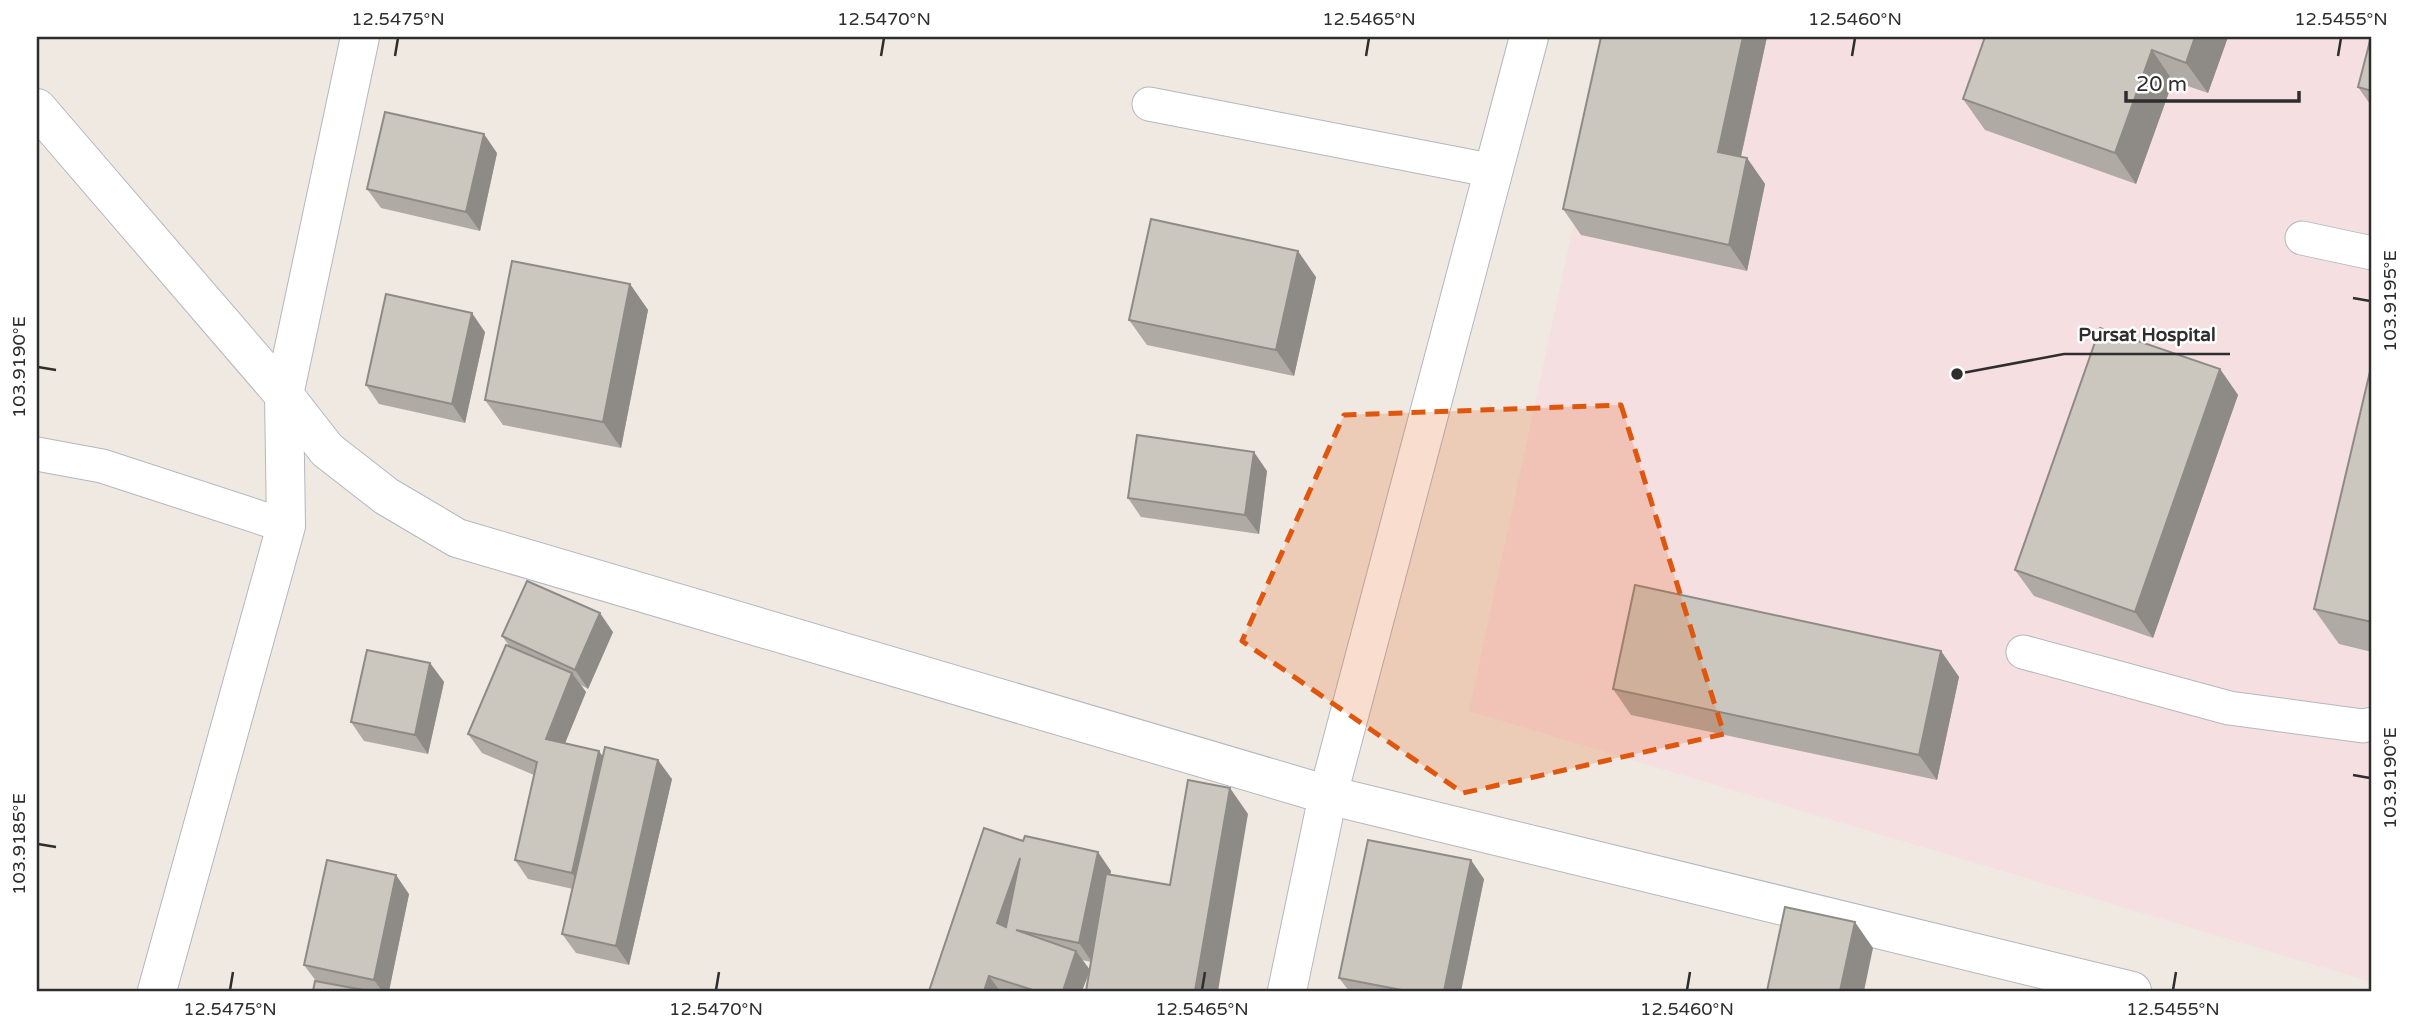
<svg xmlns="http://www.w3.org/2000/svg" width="2409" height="1028" viewBox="0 0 2409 1028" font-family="'Varela Round',sans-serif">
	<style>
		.medical { fill: #f5dfe0 }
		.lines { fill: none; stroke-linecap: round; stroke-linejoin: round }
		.service-casing { stroke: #b4b7c1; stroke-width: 35 }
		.minor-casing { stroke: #b4b7c1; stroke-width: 40 }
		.service { stroke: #fff; stroke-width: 33 }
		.minor { stroke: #fff; stroke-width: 38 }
		.wall { fill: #afaba4 }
		.shaded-wall { fill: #8e8b86 }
		.building { fill: #cbc7bf; stroke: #8e8b86; stroke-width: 2; fill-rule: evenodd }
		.marked { fill: #df570e; fill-opacity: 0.2; stroke: #df570e; stroke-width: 5; stroke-dasharray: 14 9; stroke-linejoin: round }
		.ticks { fill: none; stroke: #2e2e2e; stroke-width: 2.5 }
		.leader { fill: none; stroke: #2e2e2e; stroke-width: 2.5 }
		.callout-dot { fill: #2e2e2e; stroke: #fff; stroke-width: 2.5 }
		.callout-label { font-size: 19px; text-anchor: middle; font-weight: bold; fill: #2e2e2e; stroke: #fff; stroke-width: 5; stroke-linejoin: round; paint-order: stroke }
		.neatline { fill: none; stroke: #2e2e2e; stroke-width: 2.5 }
		.ticks-label { font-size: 18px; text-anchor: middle; fill: #2e2e2e }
	</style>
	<rect width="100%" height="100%" fill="#efe9e1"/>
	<polygon class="medical" points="1614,37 2372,37 2372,982 1469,711"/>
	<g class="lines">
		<g class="service-casing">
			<g id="service">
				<polyline points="1149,104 1494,171"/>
				<polyline points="2302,238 2372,253"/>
				<polyline points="37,454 102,466 286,526"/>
				<polyline points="2023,652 2229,708 2363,726 2372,724"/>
			</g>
		</g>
		<g class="minor-casing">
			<g id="minor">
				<polyline points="37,108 284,395 327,450 386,496 457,538 1328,795 2132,991"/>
				<polyline points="157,991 286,526 284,395 360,37"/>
				<polyline points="1287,991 1328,795 1529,37"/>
			</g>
		</g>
		<use href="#service" class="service"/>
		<use href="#minor" class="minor"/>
	</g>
	<g class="wall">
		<polygon points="1601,37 1767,37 1741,157 1747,158 1765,184 1747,271 1581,235 1563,209"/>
		<polygon points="1985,37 2228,37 2208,93 2173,81 2136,184 1985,130 1963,99"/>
		<polygon points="2372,37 2372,107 2358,87"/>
		<polygon points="497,153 480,231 381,208 367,189"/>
		<polygon points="1316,277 1294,376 1147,345 1129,320"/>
		<polygon points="630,284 648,310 621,448 503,425 485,400"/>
		<polygon points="485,332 465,423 379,404 366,385"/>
		<polygon points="2372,363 2372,652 2339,644 2314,609"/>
		<polygon points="2220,369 2238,395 2153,638 2034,596 2015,570"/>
		<polygon points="1267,471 1259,534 1141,517 1128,498"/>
		<polygon points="613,632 588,689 581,685 586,692 565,743 603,757 672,779 629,965 576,953 562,934 573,889 528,879 515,860 534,775 482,753 468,734 510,647 502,636"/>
		<polygon points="1941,651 1959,677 1937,780 1631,715 1613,689"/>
		<polygon points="430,663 444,682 428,754 364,741 351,722"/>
		<polygon points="1248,814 1091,962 1082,960 1090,970 1082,991 929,991 1023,841 1111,871 1110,874 1170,885"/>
		<polygon points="1484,879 1461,991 1349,991 1339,978"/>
		<polygon points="409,894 389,991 313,991 316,981 304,965"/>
	</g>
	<g class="shaded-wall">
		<polygon points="1743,37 1767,37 1736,178 1718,152"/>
		<polygon points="2195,37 2228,37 2208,93 2186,63"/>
		<polygon points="2152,50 2173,81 2136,184 2115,153"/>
		<polygon points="484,134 497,153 480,231 466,212"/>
		<polygon points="1747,158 1765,184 1747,271 1729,245"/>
		<polygon points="1298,251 1316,277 1294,376 1276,350"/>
		<polygon points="630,284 648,310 621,448 603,422"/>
		<polygon points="472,313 485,332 465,423 452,404"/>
		<polygon points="2220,369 2238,395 2153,638 2135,612"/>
		<polygon points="1254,452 1267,471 1259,534 1245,515"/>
		<polygon points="600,613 613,632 588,689 575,670"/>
		<polygon points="1941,651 1959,677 1937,780 1919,755"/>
		<polygon points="430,663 444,682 428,754 415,735"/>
		<polygon points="572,673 586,692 559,758 546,739"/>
		<polygon points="599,751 612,770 585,892 572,873"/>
		<polygon points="658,760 672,779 629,965 616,946"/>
		<polygon points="1230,788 1248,814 1218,991 1195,991"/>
		<polygon points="1098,852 1111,871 1092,962 1079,943"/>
		<polygon points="1020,858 1010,942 997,923"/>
		<polygon points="1471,860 1484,879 1461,991 1444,991"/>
		<polygon points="396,875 409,894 389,991 382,991 374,980"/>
		<polygon points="1855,922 1873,948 1864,991 1840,991"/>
		<polygon points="1076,951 1090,970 1082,991 1063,991"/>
		<polygon points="989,976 1000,991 984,991"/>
	</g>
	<g class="building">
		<polygon points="1601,37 1743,37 1718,152 1747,158 1729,245 1563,209"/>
		<polygon points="1985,37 2195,37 2186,63 2152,50 2115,153 1963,99"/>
		<polygon points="2371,37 2372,37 2372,91 2358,87"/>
		<polygon points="385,112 484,134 466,212 367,189"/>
		<polygon points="1151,219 1298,251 1276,350 1129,320"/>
		<polygon points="512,261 630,284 603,422 485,400"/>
		<polygon points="386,294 472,313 452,404 366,385"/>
		<polygon points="2100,328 2220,369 2135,612 2015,570"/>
		<polygon points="2372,363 2372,622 2314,609"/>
		<polygon points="1137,435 1254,452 1245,515 1128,498"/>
		<polygon points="527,581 600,613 575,670 502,636"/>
		<polygon points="1635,585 1941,651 1919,755 1613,689"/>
		<polygon points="506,645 572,673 546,739 599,751 572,873 515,860 537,762 468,734"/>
		<polygon points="367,650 430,663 415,735 351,722"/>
		<polygon points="605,747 658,760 616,946 562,934"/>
		<polygon points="1188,780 1230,788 1195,991 1086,991 1106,874 1170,885"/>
		<path d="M984 828 1023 841 1025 836 1098 852 1079 943 1016 930 1076 951 1063 991H1036L989 976 984 991H929ZM1020 858 1006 927 997 923Z"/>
		<polygon points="1368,840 1471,860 1444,991 1407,991 1339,978"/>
		<polygon points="327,860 396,875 374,980 304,965"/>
		<polygon points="1785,907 1855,922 1840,991 1767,991"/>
		<polygon points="315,981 369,991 313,991"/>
	</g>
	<path class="marked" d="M1621 405 1724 734 1463 793 1242 641 1344 415Z"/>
	<path class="ticks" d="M395 56 398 38M881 56 884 38M1366 56 1369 38M1852 56 1855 38M2338 56 2341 38M2353 298 2370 301M38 367 56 370M2353 775 2370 778M38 844 56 847M230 990 233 972M716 990 719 972M1202 990 1205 972M1687 990 1690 972M2173 990 2176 972"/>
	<path class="leader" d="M1957 374L2064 354H2230"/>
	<circle class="callout-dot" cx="1957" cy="374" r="7"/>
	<g class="callout-label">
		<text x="2147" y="341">Pursat Hospital</text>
	</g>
	<rect width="2409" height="1028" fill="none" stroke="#ffffff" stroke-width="77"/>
	<path d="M2126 91v10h173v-10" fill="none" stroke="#2e2e2e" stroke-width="3.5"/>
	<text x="2136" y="91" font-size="21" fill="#2e2e2e" stroke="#ffffff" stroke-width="5" paint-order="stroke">20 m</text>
	<rect x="38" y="38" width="2332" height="952" class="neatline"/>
	<g class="ticks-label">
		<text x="398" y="25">12.5475°N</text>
		<text x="884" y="25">12.5470°N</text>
		<text x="1369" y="25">12.5465°N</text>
		<text x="1855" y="25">12.5460°N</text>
		<text x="2341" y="25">12.5455°N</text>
		<text transform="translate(2390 301) rotate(-90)" y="6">103.9195°E</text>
		<text transform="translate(19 367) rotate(-90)" y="6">103.9190°E</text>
		<text transform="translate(2390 778) rotate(-90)" y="6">103.9190°E</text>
		<text transform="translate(19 844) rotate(-90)" y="6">103.9185°E</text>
		<text x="230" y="1015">12.5475°N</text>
		<text x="716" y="1015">12.5470°N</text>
		<text x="1202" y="1015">12.5465°N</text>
		<text x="1687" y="1015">12.5460°N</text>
		<text x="2173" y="1015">12.5455°N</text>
	</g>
</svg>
